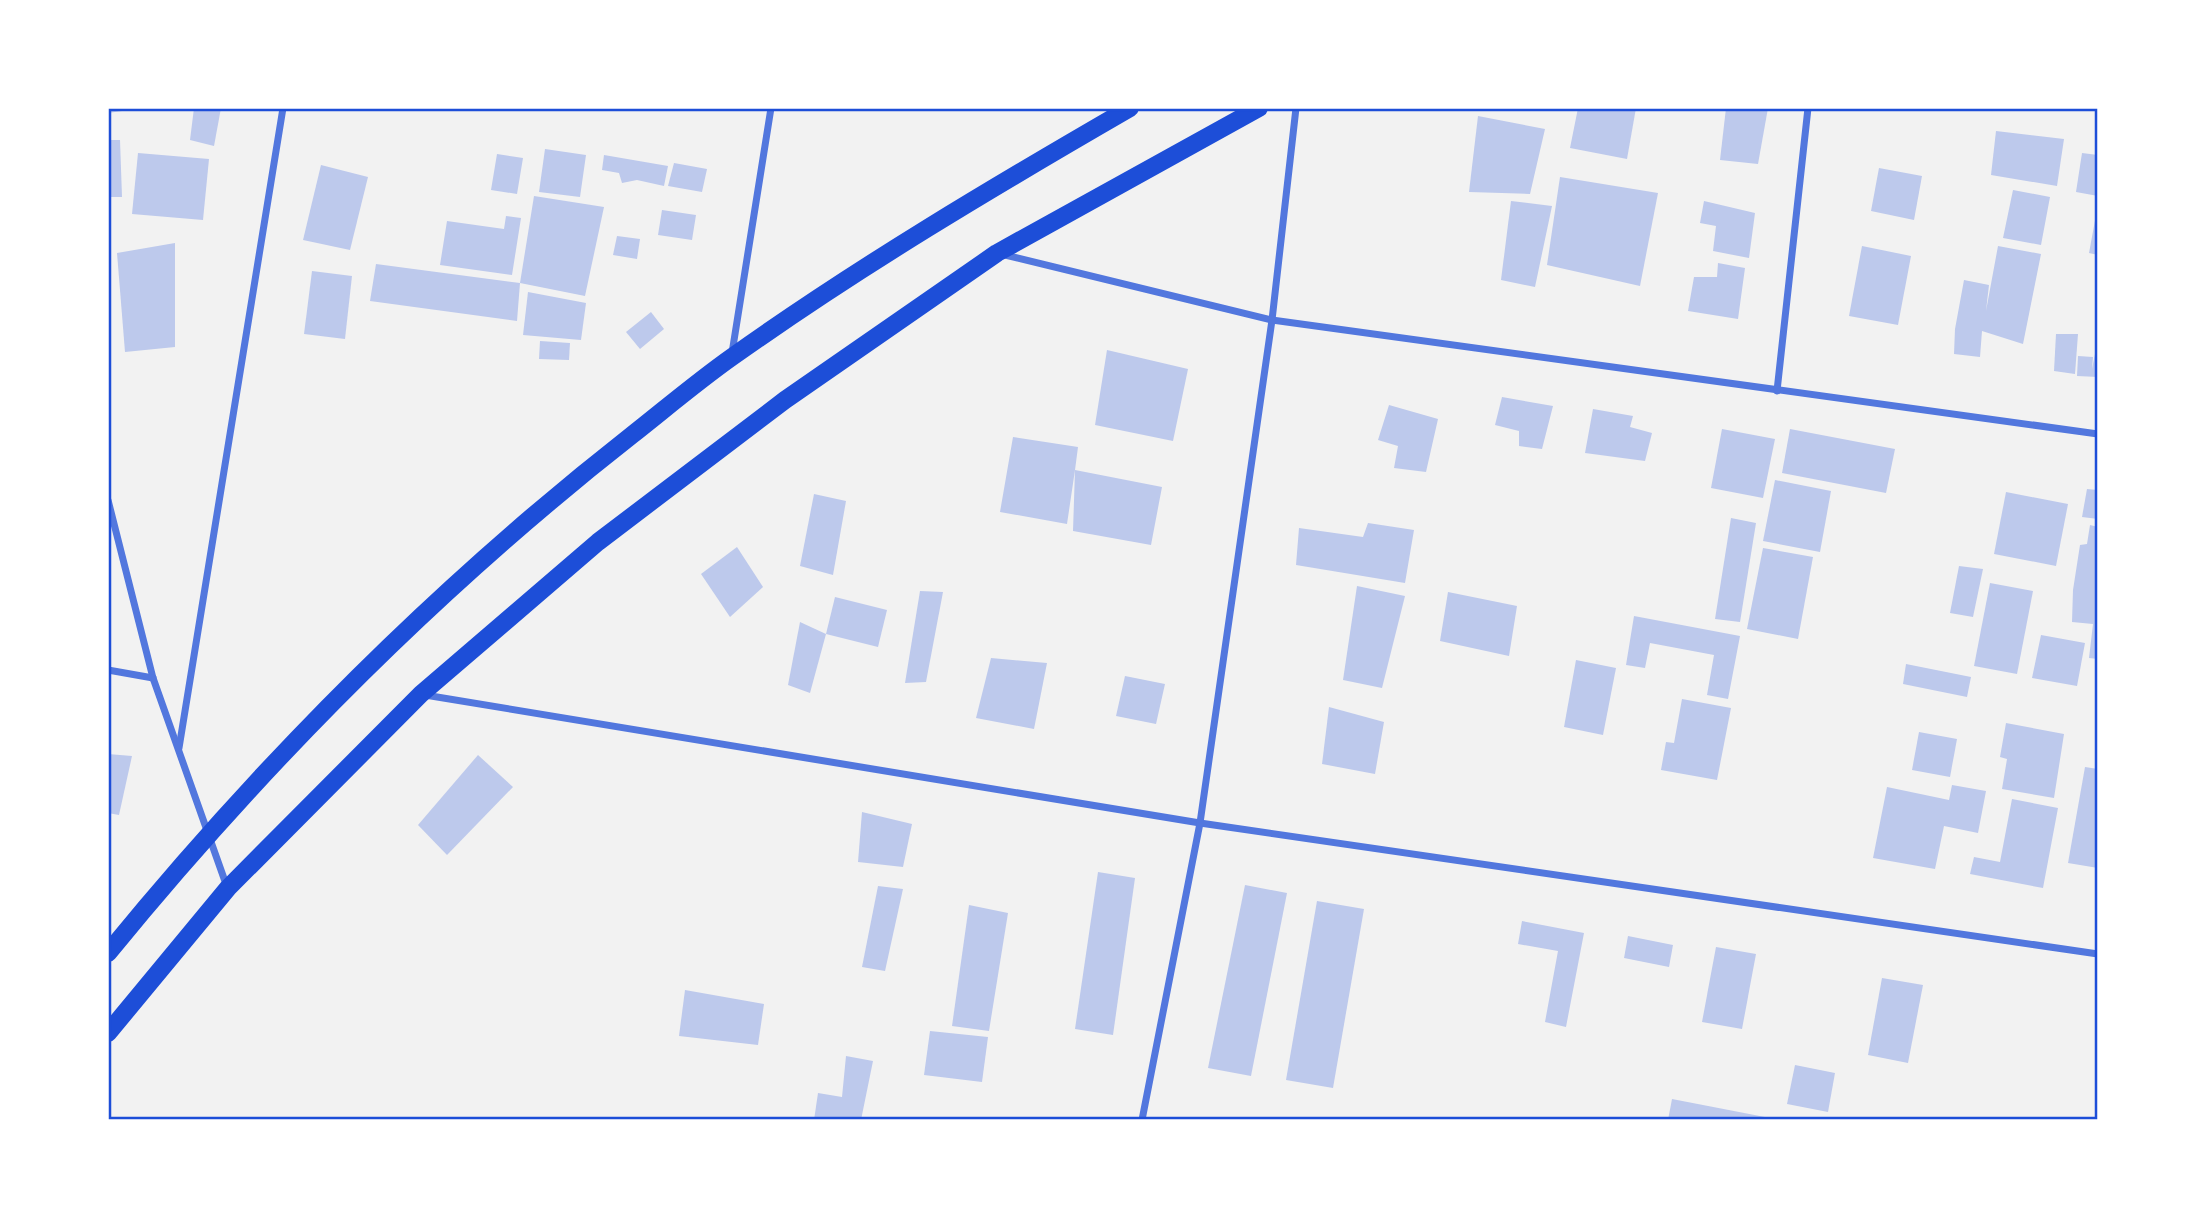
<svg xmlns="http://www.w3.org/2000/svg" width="2206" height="1228" viewBox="0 0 2206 1228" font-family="Poppins,sans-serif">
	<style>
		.building { fill: #bdc9ec }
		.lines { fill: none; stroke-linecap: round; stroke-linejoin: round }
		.minor { stroke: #5277de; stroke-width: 7 }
		.primary { stroke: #1d4ed8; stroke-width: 18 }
		.neatline { fill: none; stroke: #1d4ed8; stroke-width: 2.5 }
	</style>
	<rect width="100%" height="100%" fill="#f2f2f2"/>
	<g class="building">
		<polygon points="108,108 128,108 129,110 108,113"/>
		<polygon points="194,108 221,108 214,146 190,140"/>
		<polygon points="1578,108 1636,108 1627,159 1570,148"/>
		<polygon points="1726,108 1768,108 1758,164 1720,160"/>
		<polygon points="1478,116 1545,129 1530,194 1469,192"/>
		<polygon points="1996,131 2064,139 2057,186 1991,175"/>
		<polygon points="108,140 120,140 122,197 108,197"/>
		<polygon points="545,149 586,155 580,197 539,192"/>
		<polygon points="138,153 209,159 203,220 132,214"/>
		<polygon points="2082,153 2098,155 2098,196 2076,192"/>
		<polygon points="497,154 523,158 517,194 491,190"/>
		<polygon points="604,155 668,166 664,186 637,180 622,183 619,173 602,170"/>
		<polygon points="674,163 707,169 702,192 668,186"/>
		<polygon points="321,165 368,177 350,250 303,240"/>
		<polygon points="1879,168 1922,176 1914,220 1871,211"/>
		<polygon points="1560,177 1658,193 1640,286 1547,265"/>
		<polygon points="2013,190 2050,197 2041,245 2003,238"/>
		<polygon points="534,196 604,207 585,296 520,283"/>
		<polygon points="1511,201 1552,206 1535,287 1501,280"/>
		<polygon points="1704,201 1755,213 1749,258 1713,251 1716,226 1700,223"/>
		<polygon points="662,210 696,215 692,240 658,235"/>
		<polygon points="2096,215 2098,215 2098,255 2089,253"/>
		<polygon points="506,216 521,218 512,275 440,265 447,221 504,229"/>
		<polygon points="617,236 640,239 637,259 613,255"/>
		<polygon points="175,243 175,347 125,352 117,253"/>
		<polygon points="1862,246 1911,256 1898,325 1849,316"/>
		<polygon points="1998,246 2041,254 2023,344 1982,331 1980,357 1954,354 1955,329 1964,280 1989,285 1986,311"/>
		<polygon points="1718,263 1745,268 1738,319 1688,311 1694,277 1717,277"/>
		<polygon points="376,264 520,283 517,321 370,301"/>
		<polygon points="312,271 352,276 345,339 304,334"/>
		<polygon points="528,292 586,303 581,340 523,335"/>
		<polygon points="651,312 664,329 640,349 626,332"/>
		<polygon points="2056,334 2078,334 2075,374 2054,371"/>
		<polygon points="540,341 570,343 569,360 539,359"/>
		<polygon points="1107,350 1188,369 1173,441 1095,425"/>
		<polygon points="2095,354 2098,354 2098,377 2077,376 2078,356 2093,357 2092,369"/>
		<polygon points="1502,397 1553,406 1542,449 1519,446 1519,431 1495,425"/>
		<polygon points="1389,405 1438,419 1426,472 1394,468 1398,446 1378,440"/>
		<polygon points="1593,409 1633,416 1630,427 1652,433 1645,461 1585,453"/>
		<polygon points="1722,429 1775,439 1763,498 1711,488"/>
		<polygon points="1790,429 1895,449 1886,493 1782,473"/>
		<polygon points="1013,437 1078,447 1075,470 1162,487 1151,545 1073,531 1075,470 1067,524 1000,512"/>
		<polygon points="1775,480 1831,491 1820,552 1763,541"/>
		<polygon points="2087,489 2098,490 2098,519 2082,517"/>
		<polygon points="2006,492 2068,504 2056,566 1994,554"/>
		<polygon points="814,494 846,501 833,575 800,566"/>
		<polygon points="1731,518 1756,523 1740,622 1715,619"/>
		<polygon points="1368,523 1414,530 1405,583 1296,565 1299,528 1363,537"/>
		<polygon points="2090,525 2098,527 2098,659 2089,658 2093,624 2072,622 2073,590 2080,545 2087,544"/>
		<polygon points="737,547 763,587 730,617 701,574"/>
		<polygon points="1763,548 1813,557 1798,639 1747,629"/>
		<polygon points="1959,566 1983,569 1973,617 1950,613"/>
		<polygon points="1990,583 2033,591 2017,674 1974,666"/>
		<polygon points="1357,586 1405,596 1382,688 1343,680"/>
		<polygon points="920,591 943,592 926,682 905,683"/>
		<polygon points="1448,592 1517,606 1509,656 1440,641"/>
		<polygon points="835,597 887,610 878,647 826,634"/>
		<polygon points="1634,616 1740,636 1728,699 1707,695 1714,655 1650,643 1645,668 1626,665"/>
		<polygon points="800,622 826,634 810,693 788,685"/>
		<polygon points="2041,635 2085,643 2077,686 2032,678"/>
		<polygon points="991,658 1047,663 1034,729 976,718"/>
		<polygon points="1576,660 1616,668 1603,735 1564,727"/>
		<polygon points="1906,664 1971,677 1967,697 1903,684"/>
		<polygon points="1125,676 1165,684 1156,724 1116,716"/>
		<polygon points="1682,699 1731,708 1717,780 1661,770 1666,742 1674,743"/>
		<polygon points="1329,707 1384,722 1375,774 1322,764"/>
		<polygon points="2006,723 2064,734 2054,798 2002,789 2007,759 2000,757"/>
		<polygon points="1919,732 1957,739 1950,777 1912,770"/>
		<polygon points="108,754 132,756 119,815 108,813"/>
		<polygon points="478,755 513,787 447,855 418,825"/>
		<polygon points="2085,767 2098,769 2098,868 2068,863"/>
		<polygon points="1952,785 1986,791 1978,833 1944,826 1935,869 1873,858 1887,787 1949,800"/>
		<polygon points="2012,799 2058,808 2043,888 1970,874 1974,857 2000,862"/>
		<polygon points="862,812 912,824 903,867 858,862"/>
		<polygon points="1098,872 1135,878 1113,1035 1075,1029"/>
		<polygon points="1245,885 1287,893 1251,1076 1208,1068"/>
		<polygon points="878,886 903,889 885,971 862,967"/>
		<polygon points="1317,901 1364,909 1333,1088 1286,1080"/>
		<polygon points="969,905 1008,913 989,1031 952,1026"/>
		<polygon points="1522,921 1584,933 1566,1027 1545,1022 1558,951 1518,944"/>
		<polygon points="1628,936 1673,945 1669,967 1624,958"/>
		<polygon points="1716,947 1756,954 1742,1029 1702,1022"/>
		<polygon points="1882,978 1923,985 1908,1063 1868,1055"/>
		<polygon points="685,990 764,1004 758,1045 679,1036"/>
		<polygon points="930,1031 988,1037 982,1082 924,1075"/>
		<polygon points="846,1056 873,1061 861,1120 814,1120 818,1093 842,1097"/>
		<polygon points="1795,1065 1835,1073 1828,1112 1787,1104"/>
		<polygon points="1672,1099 1770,1118 1770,1120 1668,1120"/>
	</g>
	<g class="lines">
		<g class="minor">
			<polyline points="1001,254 1272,320 2098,434"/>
			<polyline points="732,353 771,108"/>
			<polyline points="1777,391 1808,108"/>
			<polyline points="108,500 153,678 227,887"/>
			<polyline points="108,670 153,678"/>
			<polyline points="425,695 1200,823 2098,954"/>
			<polyline points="179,748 283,108"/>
			<polyline points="1142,1120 1200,823 1272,320 1296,108"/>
		</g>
		<g class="primary">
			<path d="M108 953C264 762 438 587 632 435 665 409 698 381 732 357 860 266 995 186 1130 108"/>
			<polyline points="108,1033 228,888 421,694 598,542 785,400 997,253 1259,108"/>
		</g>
	</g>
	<rect width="2206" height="1228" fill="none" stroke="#ffffff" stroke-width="220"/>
	<rect x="110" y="110" width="1986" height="1008" class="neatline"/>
</svg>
